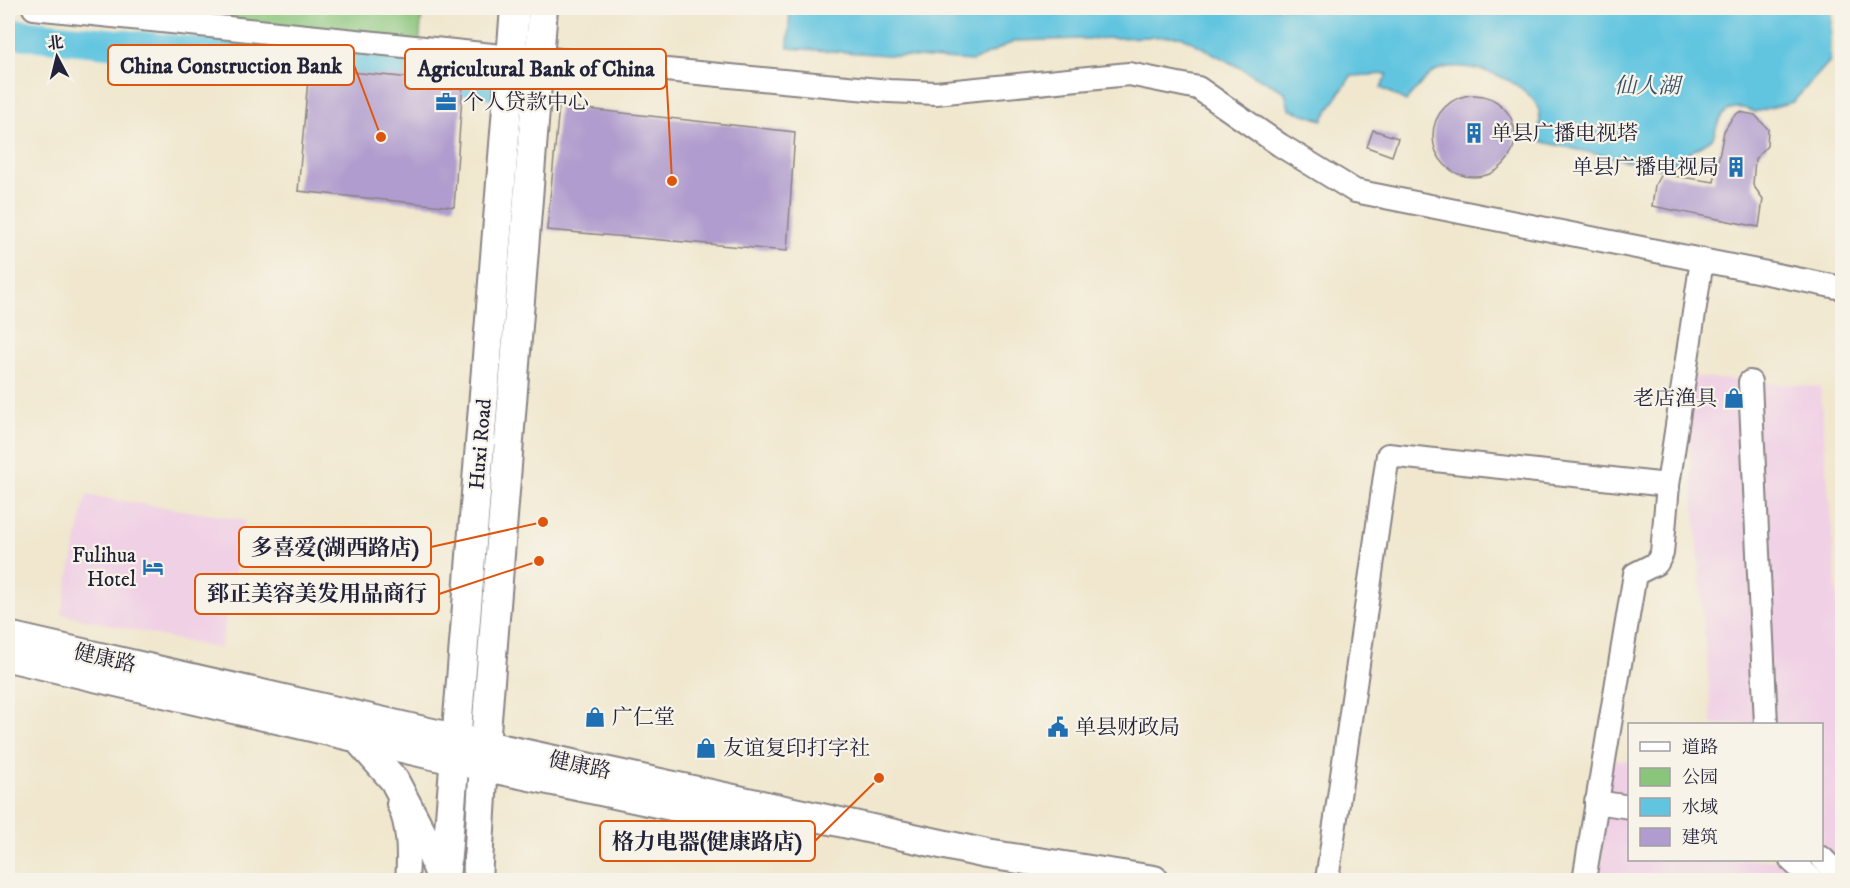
<svg xmlns="http://www.w3.org/2000/svg" width="1850" height="888" viewBox="0 0 1850 888" font-family="'IM FELL DW Pica','Noto Serif SC',serif">
	<style>
		.built { fill: #f0d0e5 }
		.green { fill: #89c57b; stroke: #56745b; stroke-width: 1.5 }
		.water { fill: #62c5e0; stroke: #42748e; stroke-width: 1.5 }
		.pier { fill: #f0e7ce }
		.lines { fill: none; stroke-linecap: round; stroke-linejoin: round }
		.river { stroke: #62c5e0; stroke-width: 30 }
		.building { fill: #b09cce }
		.minor-casing { stroke: #898484; stroke-width: 26 }
		.major-casing { stroke: #898484; stroke-width: 32 }
		.minor { stroke: #fff; stroke-width: 22 }
		.major { stroke: #fff; stroke-width: 28 }
		.labels { text-anchor: middle; stroke-width: 4.5; stroke-linejoin: round; paint-order: stroke }
		.poi-label { font-size: 21px; fill: #22223b; stroke: #f7f3e8; text-anchor: start }
		.street-label { font-size: 21px; fill: #22223b; stroke: #f7f3e8 }
		.water-label { font-size: 22px; font-style: italic; fill: #35536d; stroke: #f7f3e8 }
		.leader { fill: none; stroke: #de560e; stroke-width: 2 }
		.callout-dot { fill: #de560e; stroke: #f7f3e8; stroke-width: 2 }
		.callout { fill: #f7f3e8; stroke: #de560e; stroke-width: 2 }
		.callout-label { font-size: 22px; text-anchor: middle; font-weight: bold; fill: #22223b }
	</style>
	<rect width="100%" height="100%" fill="#f7f3e8"/>
	<filter id="ink" filterUnits="userSpaceOnUse"><feTurbulence type="fractalNoise" baseFrequency=".0167" numOctaves="2"/><feDisplacementMap in="SourceGraphic" scale="12" xChannelSelector="R" yChannelSelector="G"/><feConvolveMatrix kernelMatrix="1 2 1 2 8 2 1 2 1" color-interpolation-filters="sRGB"/></filter>
	<filter id="wash" filterUnits="userSpaceOnUse"><feTurbulence type="fractalNoise" baseFrequency=".008" numOctaves="4" result="noise"/><feDisplacementMap in="SourceGraphic" scale="24" xChannelSelector="R" yChannelSelector="G"/><feGaussianBlur stdDeviation="1.35" result="paint"/><feColorMatrix in="noise" values="0 0 0 0 0 0 0 0 0 0 0 0 0 0 0 0 0 1.4 0 .05"/><feComposite in="paint" operator="in"/></filter>
	<g filter="url(#wash)">
		<rect width="100%" height="100%" fill="#f0e7ce"/>
		<g class="built">
			<polygon points="1684,376 1820,387 1842,653 1842,865 1829,865 1814,880 1584,880 1604,758 1629,761 1630,860 1822,860 1822,724 1712,724"/>
			<polygon points="86,495 245,520 220,649 61,614"/>
		</g>
		<polygon class="green" points="34,8 422,8 419,47"/>
		<path class="water" d="M790 8H1832L1830 61 1793 102 1755 112C1729 100 1719 114 1713 138L1664 169 1538 141C1539 131 1542 118 1538 108 1526 79 1462 57 1435 71 1424 77 1414 93 1406 101L1381 88 1387 74 1351 76 1322 120 1289 109 1285 92 1181 36 1015 41 973 61 788 48Z"/>
		<polygon class="pier" points="1832,8 1835,8 1833,61 1830,61"/>
		<g class="lines">
			<polyline class="river" points="8,33 426,75 494,85"/>
		</g>
		<g id="blocks">
			<g class="building">
				<polygon points="309,68 463,83 454,207 298,191"/>
				<circle cx="1474" cy="136" r="41"/>
				<polygon points="559,106 795,132 787,251 547,230"/>
				<polygon points="1739,112 1755,115 1768,129 1767,146 1755,159 1753,185 1763,199 1759,227 1652,206 1655,185 1661,174 1714,182 1724,131 1732,118"/>
				<polygon points="1373,130 1398,138 1392,156 1367,147"/>
			</g>
		</g>
	</g>
	<g filter="url(#ink)">
		<use href="#blocks" fill-opacity="0" stroke="#898484" stroke-width="1.5"/>
		<g class="lines">
			<g class="minor-casing">
				<g id="minor">
					<polyline points="34,8 512,57"/>
					<polyline points="539,58 889,91 936,93 1129,74 1198,88 1280,145 1355,191 1842,288"/>
					<polyline points="1750,382 1766,724"/>
					<polyline points="1596,802 1630,807"/>
					<path d="M398 804C409 826 409 856 407 880"/>
					<polyline points="1822,858 1829,865"/>
					<polyline points="1791,860 1813,880"/>
					<polyline points="1327,880 1388,455 1668,485"/>
					<polyline points="1584,880 1635,574 1657,563 1662,553 1668,485 1702,260"/>
				</g>
			</g>
			<g class="major-casing">
				<g id="major">
					<polyline points="8,636 485,745 987,854 1154,880"/>
					<polyline points="8,657 454,760 752,823"/>
					<polyline points="356,737 394,780 428,845 442,880"/>
					<polyline points="445,880 515,8"/>
					<polyline points="477,880 485,745 543,8"/>
				</g>
			</g>
			<use href="#minor" class="minor"/>
			<use href="#major" class="major"/>
		</g>
	</g>
	<defs>
		<g id="office-bare" transform="scale(1.62)"><path d="M-6-3h4V-5.5h4V-3h4V5H-6ZM-1-4.5V-3h2v-1.5ZM-6 0V1H6V0Z" fill="#1f6fb2" stroke="#f7f3e8" stroke-width="2.5" paint-order="stroke"/></g>
		<g id="building-bare" transform="scale(1.62)"><path d="M-4-6H4V6H1V3H-1V6H-4ZM-2.5-4.3h1.7v1.8h-1.7ZM.8-4.3h1.7v1.8H.8ZM-2.5-1h1.7V.8h-1.7ZM.8-1h1.7V.8H.8Z" fill="#1f6fb2" stroke="#f7f3e8" stroke-width="2.5" paint-order="stroke"/></g>
		<g id="shop-bare" transform="scale(1.62)"><path d="M-5-2.5h2.3a2.7 3.5 0 0 1 5.4 0H5L5.5 6h-11ZM-1.5-2.5h3a1.5 2.3 0 0 0-3 0Z" fill="#1f6fb2" stroke="#f7f3e8" stroke-width="2.5" paint-order="stroke"/></g>
		<g id="hotel-bare" transform="scale(1.62)"><path d="M-6-4.5h1.5V1H6V5H4.5V3h-9V5H-6ZM-4 0a1.8 1.8 0 1 1 3.6 0ZM.5 0V-2.5h3Q6-2.5 6 0Z" fill="#1f6fb2" stroke="#f7f3e8" stroke-width="2.5" paint-order="stroke"/></g>
		<g id="civic-bare" transform="scale(1.62)"><path d="M-.6-6.5H3V-4.5H.6V-3L4-1V1h2V6H-6V1h2V-1L-.6-3ZM-1.2 2.5V6h2.4V2.5Z" fill="#1f6fb2" stroke="#f7f3e8" stroke-width="2.5" paint-order="stroke"/></g>
	</defs>
	<g fill-rule="evenodd">
		<use href="#office-bare" x="446" y="102"/>
		<use href="#building-bare" x="1474" y="133"/>
		<use href="#building-bare" x="1736" y="167"/>
		<use href="#shop-bare" x="1734" y="398"/>
		<use href="#hotel-bare" x="153" y="567"/>
		<use href="#shop-bare" x="595" y="717"/>
		<use href="#civic-bare" x="1058" y="727"/>
		<use href="#shop-bare" x="706" y="748"/>
	</g>
	<g class="labels">
		<g class="poi-label">
			<text x="463" y="109">个人贷款中心</text>
			<text x="1491" y="140">单县广播电视塔</text>
			<text x="1719" y="174" text-anchor="end">单县广播电视局</text>
			<text x="1717" y="405" text-anchor="end">老店渔具</text>
			<text x="136" y="562" text-anchor="end">Fulihua<tspan x="136" dy="24">Hotel</tspan></text>
			<text x="612" y="724">广仁堂</text>
			<text x="1075" y="734">单县财政局</text>
			<text x="723" y="755">友谊复印打字社</text>
		</g>
		<g class="street-label">
			<text transform="translate(480 444) rotate(-85)" y="7">Huxi Road</text>
			<text transform="translate(105 658) rotate(13)" y="7">健康路</text>
			<text transform="translate(580 765) rotate(12)" y="7">健康路</text>
		</g>
		<g class="water-label">
			<text x="1647" y="93">仙人湖</text>
		</g>
	</g>
	<path class="leader" d="M381 137L354 65M672 181L666 69M543 522L431 547M539 561L439 594M879 778L815 841"/>
	<g class="callout-dot">
		<circle cx="381" cy="137" r="6"/>
		<circle cx="672" cy="181" r="6"/>
		<circle cx="543" cy="522" r="6"/>
		<circle cx="539" cy="561" r="6"/>
		<circle cx="879" cy="778" r="6"/>
	</g>
	<g class="callout">
		<rect x="108" y="45" width="246" height="40" rx="6"/>
		<rect x="405" y="49" width="261" height="40" rx="6"/>
		<rect x="239" y="527" width="192" height="40" rx="6"/>
		<rect x="195" y="574" width="244" height="40" rx="6"/>
		<rect x="600" y="821" width="215" height="40" rx="6"/>
	</g>
	<g class="callout-label">
		<text x="231" y="73">China Construction Bank</text>
		<text x="536" y="76">Agricultural Bank of China</text>
		<text x="335" y="555">多喜爱(湖西路店)</text>
		<text x="317" y="601">郅正美容美发用品商行</text>
		<text x="707" y="849">格力电器(健康路店)</text>
	</g>
	<rect width="1850" height="888" fill="none" stroke="#f7f3e8" stroke-width="30"/>
	<rect x="1628" y="723" width="195" height="138" fill="#f7f3e8" stroke="#a29fa3" stroke-width="1.5"/>
	<rect x="1640" y="742" width="30" height="9" fill="#ffffff" stroke="#a29fa3" stroke-width="1.5"/>
	<text x="1682" y="753" font-size="18" fill="#22223b">道路</text>
	<rect x="1640" y="768" width="30" height="18" fill="#89c57b" stroke="#a29fa3" stroke-width="1.5"/>
	<text x="1682" y="783" font-size="18" fill="#22223b">公园</text>
	<rect x="1640" y="798" width="30" height="18" fill="#62c5e0" stroke="#a29fa3" stroke-width="1.5"/>
	<text x="1682" y="813" font-size="18" fill="#22223b">水域</text>
	<rect x="1640" y="828" width="30" height="18" fill="#b09cce" stroke="#a29fa3" stroke-width="1.5"/>
	<text x="1682" y="843" font-size="18" fill="#22223b">建筑</text>
	<g transform="translate(57 57) rotate(353)" stroke="#f7f3e8" stroke-width="4.5" paint-order="stroke">
	<path d="M0-4.5L10 22L0 15L-10 22Z" fill="#22223b"/>
	<text y="-9" font-size="16" font-weight="bold" text-anchor="middle" fill="#22223b">北</text>
	</g>
</svg>
